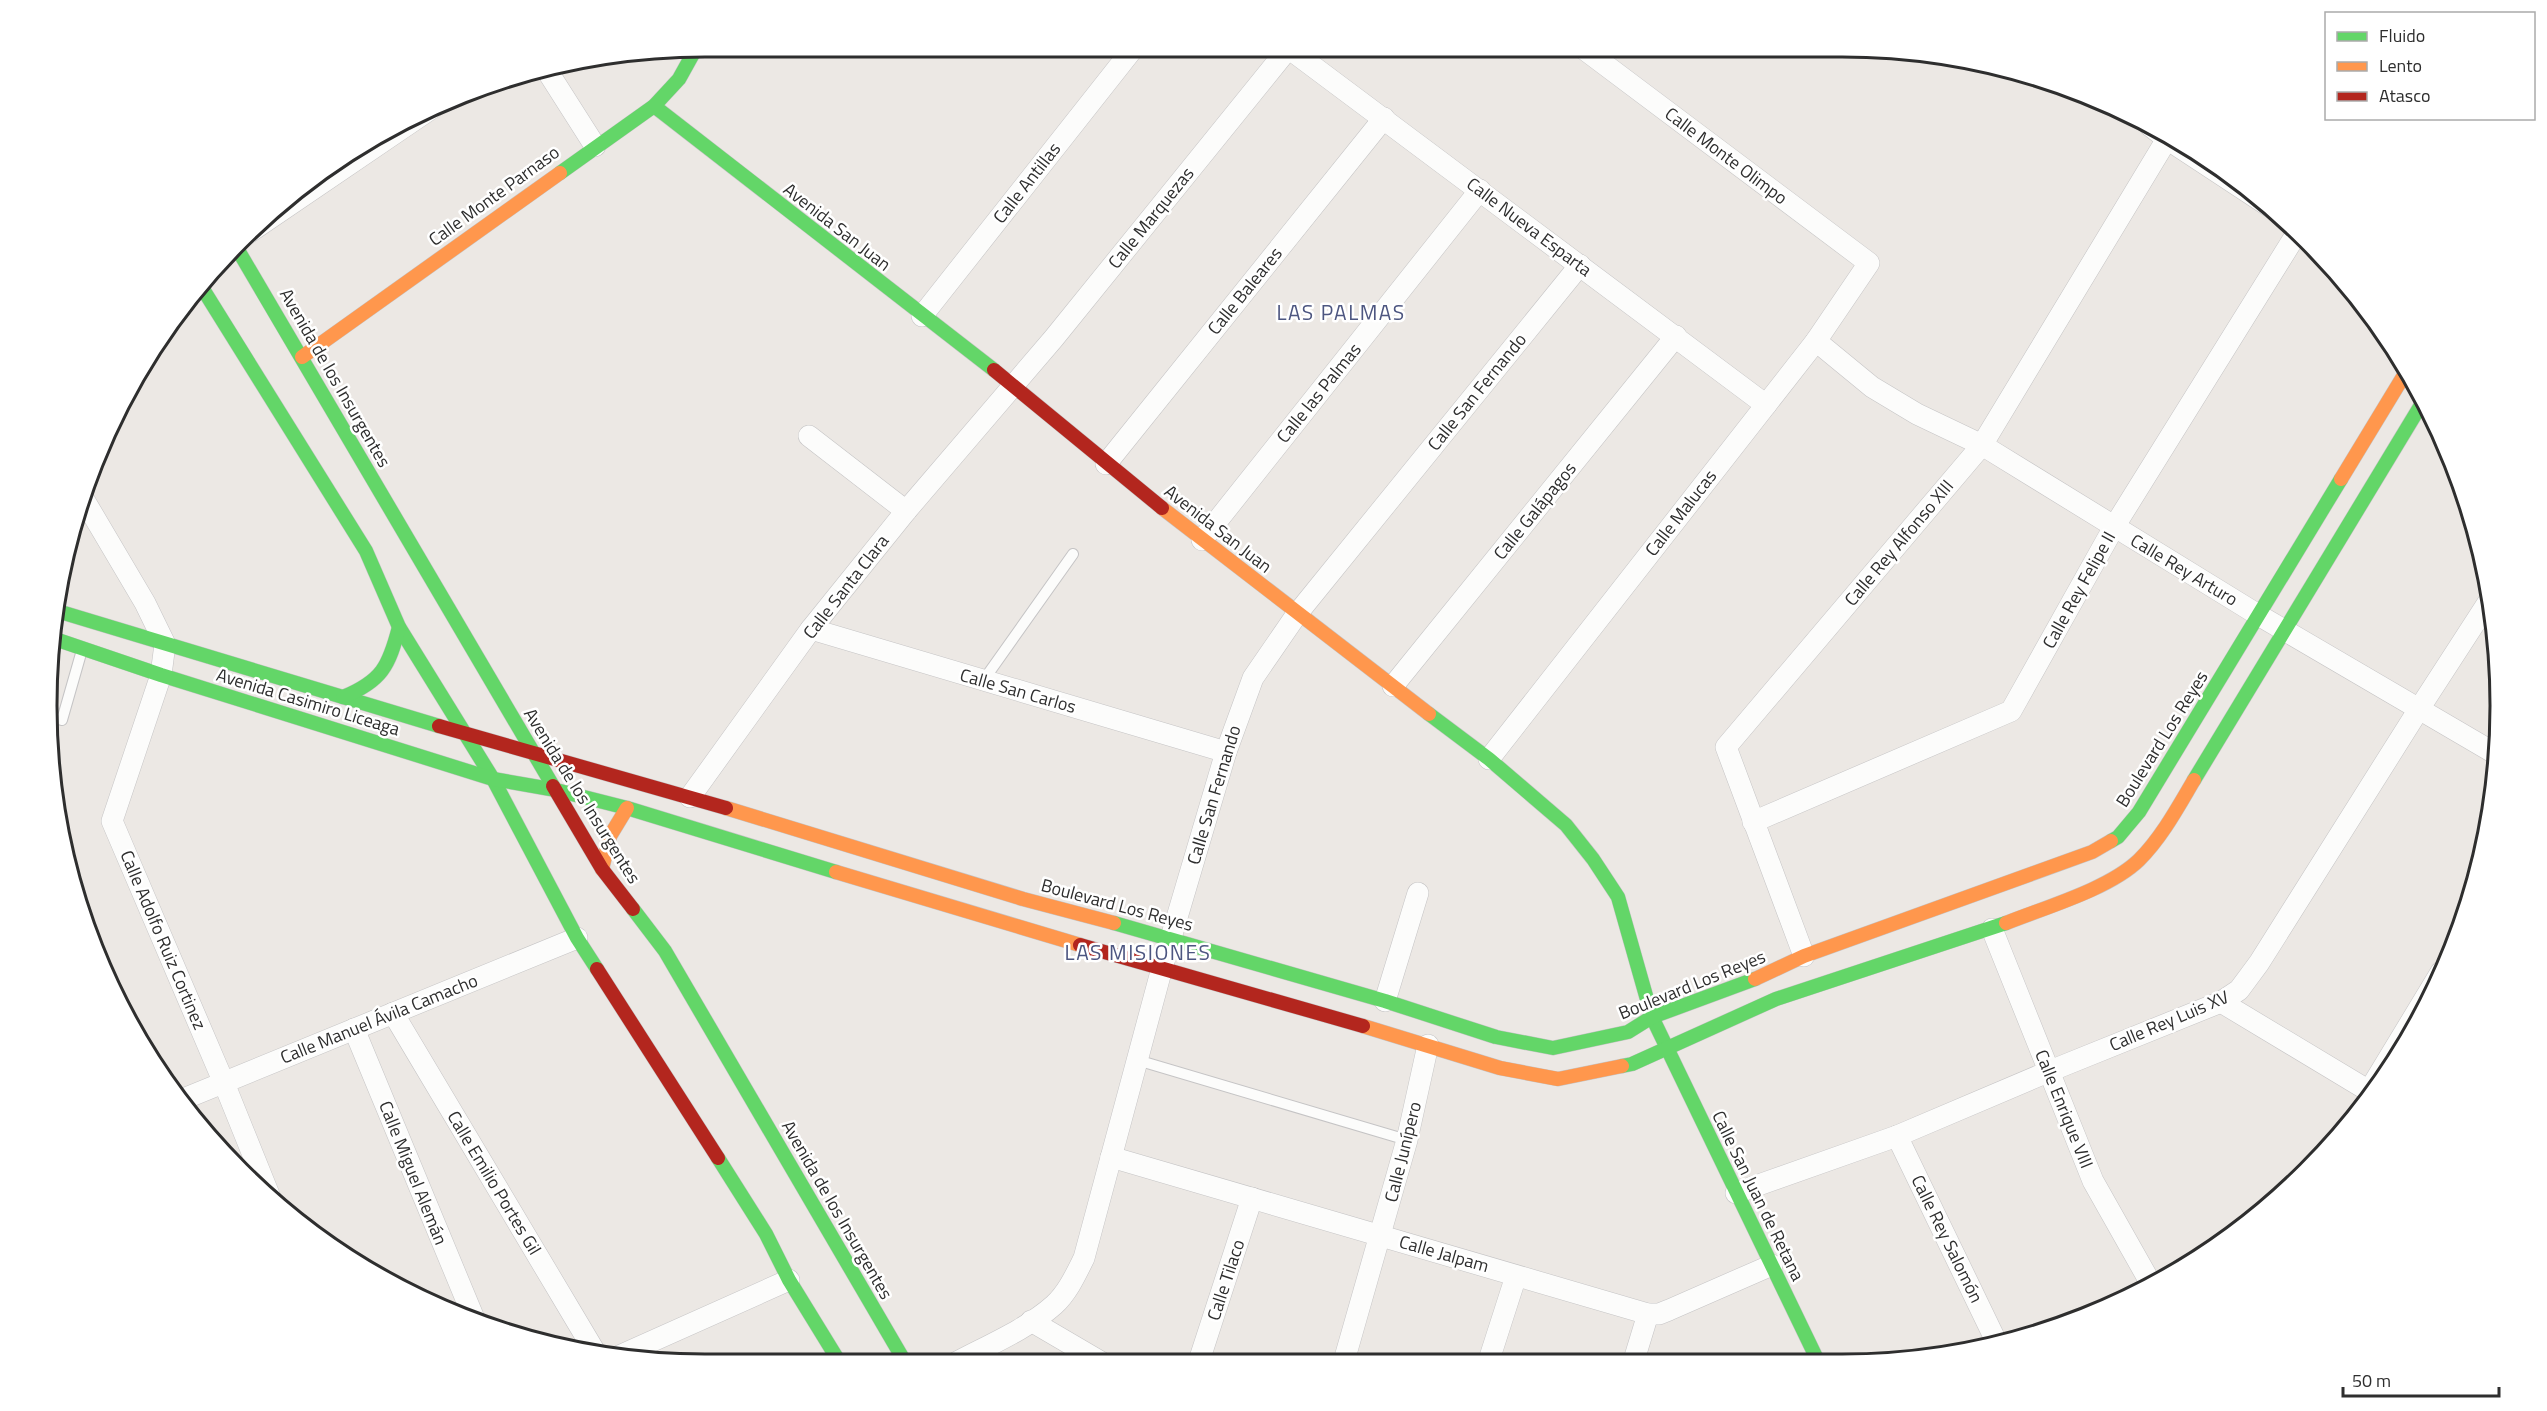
<svg xmlns="http://www.w3.org/2000/svg" width="2547" height="1411" viewBox="0 0 2547 1411" font-family="'Titillium Web',sans-serif">
	<style>
		.lines { fill: none; stroke-linecap: round; stroke-linejoin: round }
		.lane-casing { stroke: #c5c4c5; stroke-width: 12 }
		.street-casing { stroke: #c5c4c5; stroke-width: 22 }
		.fast-casing { stroke: #c5c4c5; stroke-width: 15 }
		.slow-casing { stroke: #c5c4c5; stroke-width: 15 }
		.jam-casing { stroke: #c5c4c5; stroke-width: 15 }
		.lane { stroke: #fcfcfb; stroke-width: 10 }
		.street { stroke: #fcfcfb; stroke-width: 21 }
		.fast { stroke: #63d668; stroke-width: 14 }
		.slow { stroke: #ff974d; stroke-width: 14 }
		.jam { stroke: #b3261e; stroke-width: 14 }
		.labels { text-anchor: middle; stroke-width: 5; stroke-linejoin: round; paint-order: stroke }
		.street-label { font-size: 18px; fill: #2e2e2e; stroke: #fff }
		.quarter-label { font-size: 21px; letter-spacing: 1.5px; fill: #4d5680; stroke: #fff }
		.rim { fill: none; stroke: #2e2e2e; stroke-width: 3 }
	</style>
	<rect width="100%" height="100%" fill="#ece8e4"/>
	<g class="lines">
		<g class="lane-casing">
			<g id="lane">
				<polyline points="983,681 1073,554"/>
				<polyline points="49,716 62,720 82,650"/>
				<polyline points="1137,1060 1407,1140"/>
			</g>
		</g>
		<g class="street-casing">
			<g id="street">
				<polyline points="1291,50 1766,405"/>
				<polyline points="546,69 595,146"/>
				<polyline points="2149,125 2167,139 2278,212"/>
				<polyline points="241,238 435,106"/>
				<polyline points="922,316 1132,50"/>
				<polyline points="1816,341 1872,387 1917,414 1982,445 2260,616 2496,754"/>
				<polyline points="809,436 906,511"/>
				<polyline points="1106,464 1384,118"/>
				<polyline points="83,498 145,603 165,644 161,675 112,821 224,1083 272,1202"/>
				<polyline points="1202,540 1480,190"/>
				<polyline points="811,629 1226,752"/>
				<polyline points="1393,686 1676,336"/>
				<polyline points="1489,759 1816,341 1869,263 1584,49"/>
				<polyline points="690,797 811,629 906,511 1054,338 1287,50"/>
				<polyline points="1753,822 2011,711 2114,527 2297,233"/>
				<polyline points="1992,929 2093,1181 2150,1282"/>
				<polyline points="1804,956 1726,747 1982,445 2170,134"/>
				<polyline points="1385,1001 1418,893"/>
				<polyline points="2221,1002 2369,1091"/>
				<polyline points="393,1013 595,1352"/>
				<polyline points="354,1029 473,1316"/>
				<polyline points="2369,1091 2441,972"/>
				<polyline points="181,1100 577,938"/>
				<polyline points="1897,1136 1997,1343"/>
				<polyline points="1111,1157 1648,1314 1659,1314 1669,1310 1772,1265"/>
				<polyline points="1736,1193 1897,1136 2050,1071 2221,1002 2239,990 2259,963 2419,709 2489,601"/>
				<polyline points="1031,1321 1101,1362"/>
				<polyline points="619,1356 789,1280"/>
				<polyline points="1489,1360 1516,1276"/>
				<polyline points="1634,1360 1648,1314"/>
				<polyline points="1199,1361 1252,1198"/>
				<polyline points="1344,1361 1407,1140 1428,1045"/>
				<path d="M957 1362C989 1345 1027 1329 1054 1305 1068 1292 1076 1274 1084 1258L1162 968 1226 752 1253 678 1297 614 1580 265"/>
			</g>
		</g>
		<g class="fast-casing">
			<g id="fast">
				<polyline points="654,106 994,370"/>
				<polyline points="560,173 654,106 679,79 694,52"/>
				<polyline points="235,245 553,786"/>
				<polyline points="201,286 366,551 399,627 493,779 577,938 597,969"/>
				<polyline points="54,610 439,726"/>
				<polyline points="52,638 161,675 493,779 556,790 627,808 836,872"/>
				<path d="M343 697C382 681 389 666 399 627"/>
				<polyline points="1429,714 1489,759 1566,825 1593,859 1618,897 1652,1017 1817,1359"/>
				<polyline points="2194,780 2424,400"/>
				<polyline points="2111,841 2118,837 2139,812 2341,479"/>
				<polyline points="633,909 665,951 905,1362"/>
				<polyline points="1114,923 1385,1001 1496,1037 1553,1048 1628,1032 1652,1017 1755,979"/>
				<polyline points="1622,1066 1632,1064 1776,999 2006,923"/>
				<polyline points="718,1158 766,1234 789,1280 840,1363"/>
			</g>
		</g>
		<g class="slow-casing">
			<g id="slow">
				<polyline points="302,357 560,173"/>
				<polyline points="2341,479 2406,372"/>
				<polyline points="1162,508 1429,714"/>
				<polyline points="726,808 1023,899 1114,923"/>
				<polyline points="602,869 610,836 627,808"/>
				<polyline points="836,872 1080,945"/>
				<path d="M2006 923C2046 907 2109 889 2139 860 2162 837 2178 807 2194 780"/>
				<polyline points="1755,979 1804,956 2092,852 2111,841"/>
				<polyline points="1363,1026 1500,1068 1558,1079 1622,1066"/>
			</g>
		</g>
		<g class="jam-casing">
			<g id="jam">
				<polyline points="994,370 1162,508"/>
				<polyline points="439,726 726,808"/>
				<polyline points="553,786 602,869 633,909"/>
				<polyline points="1080,945 1363,1026"/>
				<polyline points="597,969 718,1158"/>
			</g>
		</g>
		<use href="#lane" class="lane"/>
		<use href="#street" class="street"/>
		<use href="#fast" class="fast"/>
		<use href="#slow" class="slow"/>
		<use href="#jam" class="jam"/>
	</g>
	<g class="labels">
		<g class="street-label">
			<text transform="translate(1726 156) rotate(37)" y="6">Calle Monte Olimpo</text>
			<text transform="translate(1027 183) rotate(-52)" y="6">Calle Antillas</text>
			<text transform="translate(494 196) rotate(-36)" y="6">Calle Monte Parnaso</text>
			<text transform="translate(1151 218) rotate(-51)" y="6">Calle Marquezas</text>
			<text transform="translate(837 227) rotate(38)" y="6">Avenida San Juan</text>
			<text transform="translate(1529 227) rotate(37)" y="6">Calle Nueva Esparta</text>
			<text transform="translate(1245 291) rotate(-51)" y="6">Calle Baleares</text>
			<text transform="translate(335 378) rotate(60)" y="6">Avenida de los Insurgentes</text>
			<text transform="translate(1477 392) rotate(-51)" y="6">Calle San Fernando</text>
			<text transform="translate(1319 393) rotate(-51)" y="6">Calle las Palmas</text>
			<text transform="translate(1535 511) rotate(-51)" y="6">Calle Galápagos</text>
			<text transform="translate(1681 513) rotate(-52)" y="6">Calle Malucas</text>
			<text transform="translate(1218 529) rotate(38)" y="6">Avenida San Juan</text>
			<text transform="translate(1899 543) rotate(-50)" y="6">Calle Rey Alfonso XIII</text>
			<text transform="translate(2184 570) rotate(31)" y="6">Calle Rey Arturo</text>
			<text transform="translate(846 587) rotate(-52)" y="6">Calle Santa Clara</text>
			<text transform="translate(2079 590) rotate(-61)" y="6">Calle Rey Felipe II</text>
			<text transform="translate(1018 691) rotate(16)" y="6">Calle San Carlos</text>
			<text transform="translate(308 702) rotate(17)" y="6">Avenida Casimiro Liceaga</text>
			<text transform="translate(2162 739) rotate(-58)" y="6">Boulevard Los Reyes</text>
			<text transform="translate(1214 795) rotate(-73)" y="6">Calle San Fernando</text>
			<text transform="translate(582 796) rotate(58)" y="6">Avenida de los Insurgentes</text>
			<text transform="translate(1117 905) rotate(15)" y="6">Boulevard Los Reyes</text>
			<text transform="translate(163 940) rotate(67)" y="6">Calle Adolfo Ruiz Cortinez</text>
			<text transform="translate(1692 985) rotate(-22)" y="6">Boulevard Los Reyes</text>
			<text transform="translate(379 1019) rotate(-22)" y="6">Calle Manuel Ávila Camacho</text>
			<text transform="translate(2169 1021) rotate(-23)" y="6">Calle Rey Luis XV</text>
			<text transform="translate(2064 1109) rotate(68)" y="6">Calle Enrique VIII</text>
			<text transform="translate(1403 1152) rotate(-76)" y="6">Calle Junípero</text>
			<text transform="translate(413 1173) rotate(68)" y="6">Calle Miguel Alemán</text>
			<text transform="translate(494 1183) rotate(59)" y="6">Calle Emilio Portes Gil</text>
			<text transform="translate(1758 1196) rotate(64)" y="6">Calle San Juan de Retana</text>
			<text transform="translate(837 1210) rotate(60)" y="6">Avenida de los Insurgentes</text>
			<text transform="translate(1947 1239) rotate(64)" y="6">Calle Rey Salomón</text>
			<text transform="translate(1444 1254) rotate(16)" y="6">Calle Jalpam</text>
			<text transform="translate(1226 1280) rotate(-72)" y="6">Calle Tilaco</text>
		</g>
		<g class="quarter-label">
			<text x="1341" y="320">LAS PALMAS</text>
			<text x="1138" y="960">LAS MISIONES</text>
		</g>
	</g>
	<path d="M0 0H2547V1411H0ZM705 57H1842A648 648 0 0 1 2490 705V706A648 648 0 0 1 1842 1354H705A648 648 0 0 1 57 706V705A648 648 0 0 1 705 57Z" fill="#fff" fill-rule="evenodd"/>
	<path class="rim" d="M705 57H1842A648 648 0 0 1 2490 705V706A648 648 0 0 1 1842 1354H705A648 648 0 0 1 57 706V705A648 648 0 0 1 705 57Z"/>
	<rect x="2325" y="12" width="210" height="108" fill="#ffffff" stroke="#ababab" stroke-width="1.5"/>
	<rect x="2337" y="32" width="30" height="9" fill="#63d668" stroke="#ababab" stroke-width="1.5"/>
	<text x="2379" y="42" font-size="18" fill="#2e2e2e">Fluido</text>
	<rect x="2337" y="62" width="30" height="9" fill="#ff974d" stroke="#ababab" stroke-width="1.5"/>
	<text x="2379" y="72" font-size="18" fill="#2e2e2e">Lento</text>
	<rect x="2337" y="92" width="30" height="9" fill="#b3261e" stroke="#ababab" stroke-width="1.5"/>
	<text x="2379" y="102" font-size="18" fill="#2e2e2e">Atasco</text>
	<path d="M2343 1387v9h156v-9" fill="none" stroke="#2e2e2e" stroke-width="3"/>
	<text x="2352" y="1387" font-size="18" fill="#2e2e2e" stroke="#ffffff" stroke-width="4.5" paint-order="stroke">50 m</text>
</svg>
